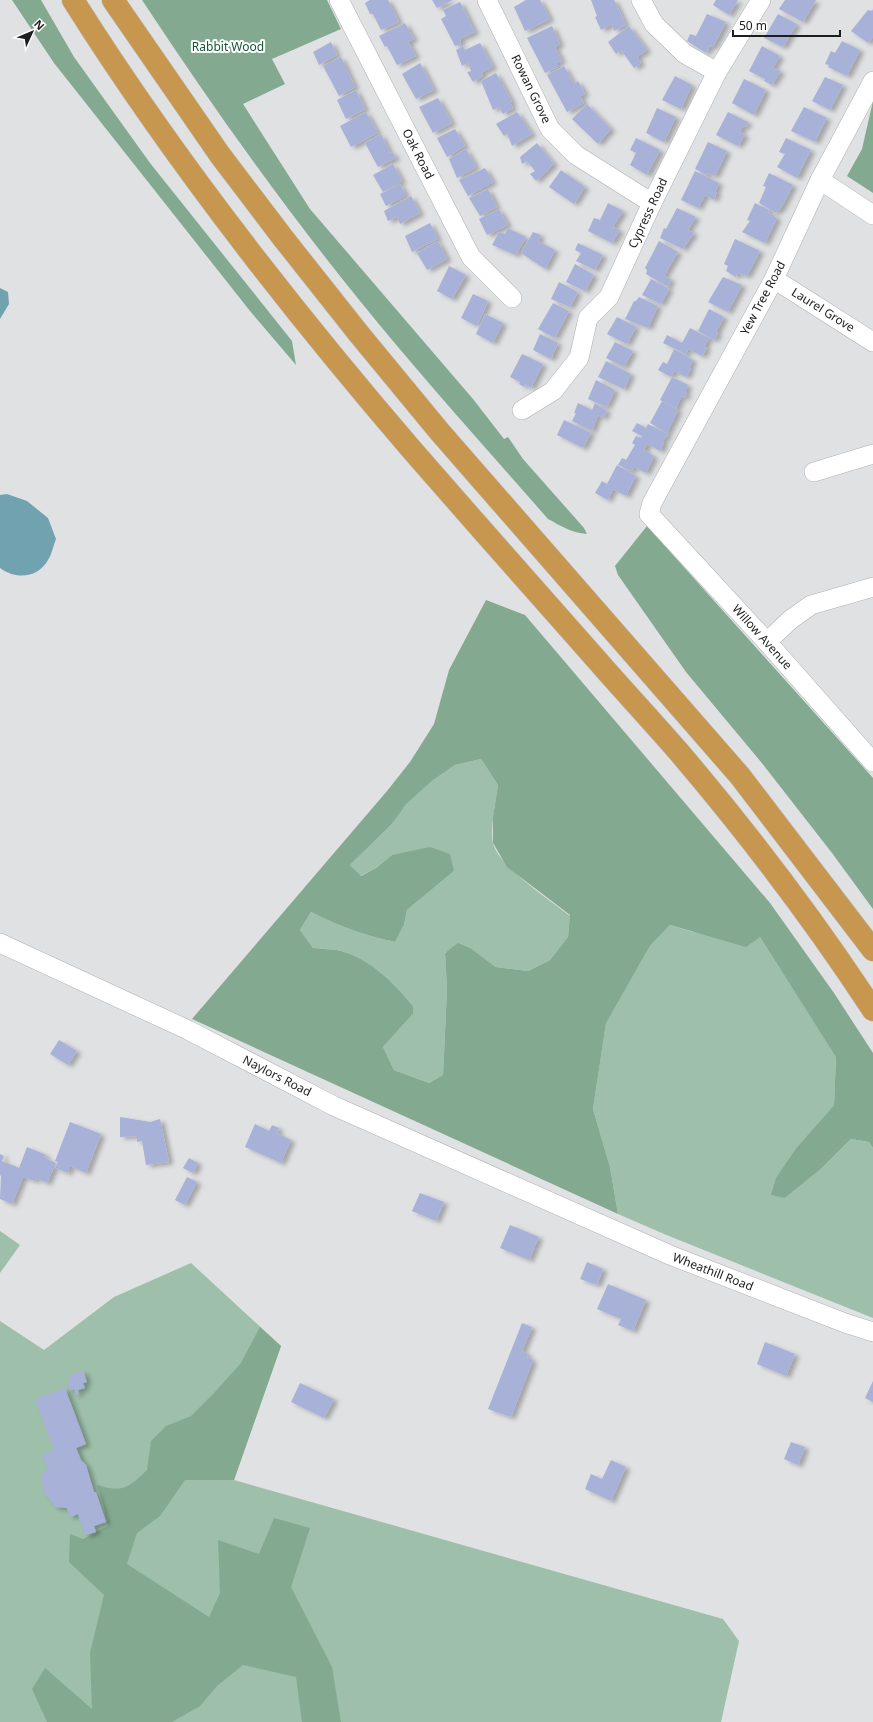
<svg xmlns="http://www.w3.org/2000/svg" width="873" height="1722" viewBox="0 0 873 1722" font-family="'Noto Sans',sans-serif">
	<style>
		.green { fill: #9ebfa9 }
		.forest { fill: #83aa90; fill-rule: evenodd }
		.water { fill: #70a3af }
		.building { fill: #a8b1d8; filter: url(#shadow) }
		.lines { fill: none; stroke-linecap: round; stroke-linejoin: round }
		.minor-casing { stroke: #aeafb1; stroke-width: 20 }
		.highway-casing { stroke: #bbbbbc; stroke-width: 23 }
		.minor { stroke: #fff; stroke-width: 19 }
		.highway { stroke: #c8974f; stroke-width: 22 }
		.labels { text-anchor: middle; stroke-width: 4; stroke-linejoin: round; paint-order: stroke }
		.park-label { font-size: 12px; fill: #135634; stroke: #fff }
		.street-label { font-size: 12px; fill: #1d1d1e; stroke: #fff }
	</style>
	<defs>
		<filter id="shadow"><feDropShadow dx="4.5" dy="2.5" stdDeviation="2" flood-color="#0004"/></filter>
	</defs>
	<rect width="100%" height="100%" fill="#e0e1e3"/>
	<g class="green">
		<path d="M481 759 498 785C496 799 490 830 493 843 498 866 551 901 570 916L568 937 550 960 528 971 496 967 472 949 445 952 447 989 443 1075 429 1083 394 1070 383 1047 413 1014V1006C394 983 371 959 341 951 333 949 322 949 313 948L300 930 311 912C338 926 366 936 395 942L404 925 407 910 454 871 392 855 376 868 360 876 350 865 392 824 405 804 432 781 455 765Z"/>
		<polygon points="670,925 693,932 760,937 836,1056 834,1105 797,1147 785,1198 821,1169 851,1139 869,1142 873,1148 873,1318 664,1234 618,1214 610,1167 593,1109 606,1022 650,946"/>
		<polygon points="0,1231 20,1245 0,1273"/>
		<polygon points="191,1263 281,1346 234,1480 723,1619 739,1641 721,1722 0,1722 0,1321 44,1350 114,1297"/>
	</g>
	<g class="forest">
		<polygon points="12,0 41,0 74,57 150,163 292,341 296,365 250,311 54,63"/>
		<path d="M142 0H327L341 29 272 59 285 84 243 104 310 209 473 399 504 439 508 437 523 459 584 528 587 534C572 533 561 526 548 519 498 462 447 405 398 347 305 237 221 120 142 0Z"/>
		<polygon points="873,101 873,193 847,176 862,149"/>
		<polygon points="647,526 873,778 873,909 832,853 761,762 686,672 618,575 615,566"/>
		<path d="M486 600 525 615 770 903 834 993 873 1053V1148L869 1142 851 1139 821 1169 785 1198 771 1195 776 1178 797 1147 834 1105 836 1057 760 937 746 947 670 925 650 946 606 1023 593 1109 610 1167 618 1214 192 1019 387 791 410 762 434 724 449 670ZM481 759 498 785 493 817V843L507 867 570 915 568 937 550 960 528 971 496 967 472 949 458 943 445 953 447 989 443 1075 429 1083 394 1070 383 1047 413 1014V1006C394 983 371 959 341 951 333 949 322 949 313 948L300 930 311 912C338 926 366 936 395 942L404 925 407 910 454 871 450 854 430 847 392 855 376 868 361 876 350 865 392 824 406 804 432 781 455 765Z"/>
		<path d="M260 1327 281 1346 234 1480H185L160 1516 137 1533 127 1564 209 1617 220 1593 218 1540 259 1554 274 1518 310 1528 291 1587 332 1667 341 1722H302L296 1677 243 1665 217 1686 200 1706 172 1722H47L32 1689 45 1668 92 1709 90 1653 104 1595 69 1562 70 1534 83 1539 108 1526 103 1503 97 1485C123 1493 128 1488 147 1470L151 1441 166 1426 191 1416 214 1393 241 1363Z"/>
	</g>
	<g class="water">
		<polygon points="0,288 8,292 9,304 0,319"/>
		<path d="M7 494 27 501 48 518 56 539C53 546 52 554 48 560 38 578 16 580 0 568V495Z"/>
	</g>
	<g class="building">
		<polygon points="370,0 388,0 399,22 381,30 373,14 370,14 365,3"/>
		<polygon points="432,0 453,0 437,8"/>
		<polygon points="526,0 540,0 550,19 525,31 514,7"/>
		<polygon points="591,0 614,0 626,25 614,31 612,24 601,30 595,17 597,16"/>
		<polygon points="716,0 738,0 729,15 713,5"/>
		<polygon points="785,0 816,0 803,22 779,9"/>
		<polygon points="460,2 475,32 460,39 461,44 455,46 441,19 446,16 443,10"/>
		<polygon points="873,9 873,37 868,43 851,31 868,10 872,11"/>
		<polygon points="707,14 726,22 713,47 710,46 706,53 687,41 690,34 696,36"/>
		<polygon points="778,14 797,24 783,47 764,38"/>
		<polygon points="405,23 414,39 408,42 416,56 397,65 387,46 385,47 379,36"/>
		<polygon points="552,26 560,44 555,47 562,61 556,63 558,67 545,73 527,38"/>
		<polygon points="629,26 647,50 637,57 641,63 634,68 621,50 616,54 608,42"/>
		<polygon points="842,41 860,50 847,76 828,67 829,65 825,64 831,51 835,53"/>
		<polygon points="331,42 337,55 319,65 313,52"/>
		<polygon points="480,43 493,67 481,73 483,76 473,82 467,72 471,71 468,63 462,66 456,50 463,46 465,50"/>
		<polygon points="762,46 780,56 773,68 781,71 772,85 764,81 765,79 749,71"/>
		<polygon points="341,57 355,87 339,96 323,66"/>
		<polygon points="420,63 434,90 416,99 402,74"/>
		<polygon points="564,66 574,84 578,81 585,94 580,96 584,103 567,112 547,75"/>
		<polygon points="496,73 512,102 510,102 513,108 503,114 499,107 493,110 481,81"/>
		<polygon points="675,76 692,85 681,109 662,100"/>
		<polygon points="825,77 843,85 830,110 812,101"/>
		<polygon points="744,79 766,90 754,115 732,103"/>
		<polygon points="356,90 365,109 346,119 337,100"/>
		<polygon points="438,98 452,123 433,133 419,107"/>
		<polygon points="587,104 611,129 598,144 572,119"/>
		<polygon points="804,107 827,118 815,142 791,131"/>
		<polygon points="657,108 676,117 664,142 646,133"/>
		<polygon points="366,112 378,133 351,147 340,126"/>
		<polygon points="517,112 532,134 512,146 507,133 504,136 496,124"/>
		<polygon points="728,112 748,122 746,127 743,126 740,132 745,135 738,146 716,135"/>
		<polygon points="455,129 465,146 447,157 437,138"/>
		<polygon points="381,134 390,153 392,152 396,158 378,167 365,143"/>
		<polygon points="636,138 660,150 647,175 630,165 636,153 630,150"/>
		<polygon points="786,138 811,150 797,178 777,167 785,154 779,152"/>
		<polygon points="708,142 727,151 715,176 708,173 707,175 695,169"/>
		<polygon points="537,143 554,164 536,181 530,174 535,171 527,161 522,164 520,157"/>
		<polygon points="466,149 476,167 457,178 449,159"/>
		<polygon points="393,164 402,181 383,192 373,175"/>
		<polygon points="485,168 493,182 468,196 459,180"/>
		<polygon points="561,170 585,187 574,204 549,187"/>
		<polygon points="695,171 719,183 715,192 717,192 714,200 705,195 698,208 681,200"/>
		<polygon points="769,173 793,185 780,210 779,209 776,213 759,203 766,187 763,186"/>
		<polygon points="400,184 406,195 386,206 380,194"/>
		<polygon points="488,189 497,207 480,216 469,198"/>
		<polygon points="411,196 420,213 400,224 397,217 388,221 384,211"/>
		<polygon points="608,203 623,211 613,227 620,230 612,243 588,231 594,218 600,220"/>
		<polygon points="755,203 769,210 768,212 777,218 765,243 742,232 750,221 747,220"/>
		<polygon points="677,208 696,217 688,230 694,233 683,249 660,238 664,228 666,229"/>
		<polygon points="499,209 508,225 487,235 479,219"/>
		<polygon points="430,223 438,239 412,252 405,236"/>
		<polygon points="508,228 526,237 516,255 492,245 499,232 505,234"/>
		<polygon points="533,232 541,235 538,241 555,250 545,269 521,253"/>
		<polygon points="735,239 760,251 747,276 737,273 736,277 726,271 728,266 724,264"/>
		<polygon points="438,241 447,259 427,270 417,253"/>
		<polygon points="659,241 678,252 664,276 671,279 668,287 646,274 647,270 645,268"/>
		<polygon points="578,243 603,255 595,270 576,261 581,253 575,250"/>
		<polygon points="575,264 594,275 585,291 566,282"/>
		<polygon points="449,266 466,275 452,299 437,291"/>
		<polygon points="723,277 742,285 728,312 708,302"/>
		<polygon points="651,279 669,289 661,304 642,295"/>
		<polygon points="559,282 578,292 570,307 551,299"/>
		<polygon points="473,294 488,301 477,326 461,318"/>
		<polygon points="639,297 658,306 648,328 625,319 634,301 636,301"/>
		<polygon points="553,303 569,311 555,338 538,329"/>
		<polygon points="709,309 724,317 716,332 718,333 714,340 698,331"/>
		<polygon points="485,314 503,323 493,343 476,334"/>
		<polygon points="617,317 636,327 627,344 607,334"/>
		<polygon points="690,328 709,338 704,347 707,348 702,356 688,349 686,354 663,343 667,335 682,343"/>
		<polygon points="540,334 558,343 551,359 533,350"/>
		<polygon points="615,342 633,351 624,367 606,358"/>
		<polygon points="674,349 693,360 689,368 691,368 686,377 674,371 671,377 658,370 663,362 667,364"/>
		<polygon points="522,354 543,364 531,388 525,384 524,387 519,384 520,382 510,377"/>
		<polygon points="606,361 631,374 624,389 598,377"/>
		<polygon points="672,377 688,385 685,392 687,393 685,398 682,396 676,408 660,400"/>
		<polygon points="596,380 615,390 607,407 588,399"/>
		<polygon points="662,401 678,410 667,433 650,423"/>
		<polygon points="578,403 592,410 595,403 607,411 603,418 598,415 592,431 572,421 576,413 574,413"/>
		<polygon points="564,420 591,433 583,448 557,435"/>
		<polygon points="637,423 646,428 648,424 668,434 662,442 664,443 660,451 647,444 644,450 639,447 654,456 646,473 634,467 631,471 618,465 622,458 626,460 635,445 632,443 636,436 641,438 642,436 632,431"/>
		<polygon points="617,465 636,476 626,496 613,489 608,500 595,493 602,481 607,484"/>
		<polygon points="59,1040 77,1051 68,1065 50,1054"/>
		<polygon points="120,1117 150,1122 160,1119 169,1162 146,1165 142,1141 137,1142 137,1136 120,1137"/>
		<polygon points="70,1122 101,1134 86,1173 70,1166 68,1173 55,1168 58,1162 55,1161"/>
		<polygon points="255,1124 269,1131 272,1125 279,1128 277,1133 291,1140 281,1163 245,1147"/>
		<polygon points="27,1147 46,1155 45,1158 56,1163 47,1183 36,1178 35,1181 23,1177 12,1204 0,1199 1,1176 0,1175 0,1154 4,1156 2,1161 19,1168"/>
		<polygon points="189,1158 198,1163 193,1173 183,1168"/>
		<polygon points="187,1177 197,1182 185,1205 175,1200"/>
		<polygon points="420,1193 444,1202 436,1221 412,1211"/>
		<polygon points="510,1225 539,1237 529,1260 500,1248"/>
		<polygon points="587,1262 603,1269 597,1285 580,1279"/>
		<polygon points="608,1284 646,1300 633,1331 618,1325 621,1319 597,1309"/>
		<polygon points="522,1323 532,1327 522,1351 528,1354 527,1357 533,1360 511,1417 488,1409"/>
		<polygon points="765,1342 795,1354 786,1376 757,1364"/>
		<polygon points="83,1371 87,1382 83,1383 85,1388 78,1390 79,1394 76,1395 74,1389 70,1390 67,1382 70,1381 69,1376"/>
		<polygon points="873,1381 873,1402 865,1398"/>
		<polygon points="300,1383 334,1399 324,1418 291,1402"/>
		<polygon points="65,1388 86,1444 76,1448 81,1460 86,1465 94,1492 96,1492 106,1522 94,1526 96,1532 85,1535 78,1514 70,1517 67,1508 55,1507 44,1492 42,1481 43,1471 48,1470 42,1455 54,1450 35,1399"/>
		<polygon points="791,1442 805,1447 798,1465 784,1459"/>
		<polygon points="611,1460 626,1467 611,1501 585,1489 591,1474 602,1479"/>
	</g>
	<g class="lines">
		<g class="minor-casing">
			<g id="minor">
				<polyline points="339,0 471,257 512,298"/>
				<polyline points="487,0 550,129 576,155 652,203"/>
				<polyline points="641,0 654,24 685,54 717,72"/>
				<polyline points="873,81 820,180 774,279 652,503 649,514 767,642 873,762"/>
				<polyline points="820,180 873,215"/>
				<polyline points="774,279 873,342"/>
				<polyline points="522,410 553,391 579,358 588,318 609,297 652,203 717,72 761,0"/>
				<polyline points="814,472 873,454"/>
				<polyline points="767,642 790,620 811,605 873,587"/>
				<polyline points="0,943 188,1030 334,1106 670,1255 845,1323 873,1332"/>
			</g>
		</g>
		<g class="highway-casing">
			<g id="highway">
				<path d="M73 0C173 159 290 308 412 450 473 520 535 590 596 659 623 690 651 720 678 751 748 833 814 920 873 1010"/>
				<polyline points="113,0 220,155 283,238 359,334 439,431 740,776 873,950"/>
			</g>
		</g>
		<use href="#minor" class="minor"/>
		<use href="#highway" class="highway"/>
	</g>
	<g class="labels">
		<g class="park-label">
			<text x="228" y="51">Rabbit Wood</text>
		</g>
		<g class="street-label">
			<text transform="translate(531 89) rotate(64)" y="4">Rowan Grove</text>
			<text transform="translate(418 154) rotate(63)" y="4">Oak Road</text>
			<text transform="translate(648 213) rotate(-65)" y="4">Cypress Road</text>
			<text transform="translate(763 298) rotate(-62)" y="4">Yew Tree Road</text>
			<text transform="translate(823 310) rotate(32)" y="4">Laurel Grove</text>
			<text transform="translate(762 637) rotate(48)" y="4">Willow Avenue</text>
			<text transform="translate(277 1076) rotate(27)" y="4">Naylors Road</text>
			<text transform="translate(713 1272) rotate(21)" y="4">Wheathill Road</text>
		</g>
	</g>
	<g transform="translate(32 32) rotate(46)" stroke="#ffffff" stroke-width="3" paint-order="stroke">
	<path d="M0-3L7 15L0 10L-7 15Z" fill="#1d1d1e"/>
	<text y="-6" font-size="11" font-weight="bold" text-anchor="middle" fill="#1d1d1e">N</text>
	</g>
	<path d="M733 30v6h107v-6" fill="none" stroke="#1d1d1e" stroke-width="2"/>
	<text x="739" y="30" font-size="12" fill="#1d1d1e" stroke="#ffffff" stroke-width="3" paint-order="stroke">50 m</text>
</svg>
